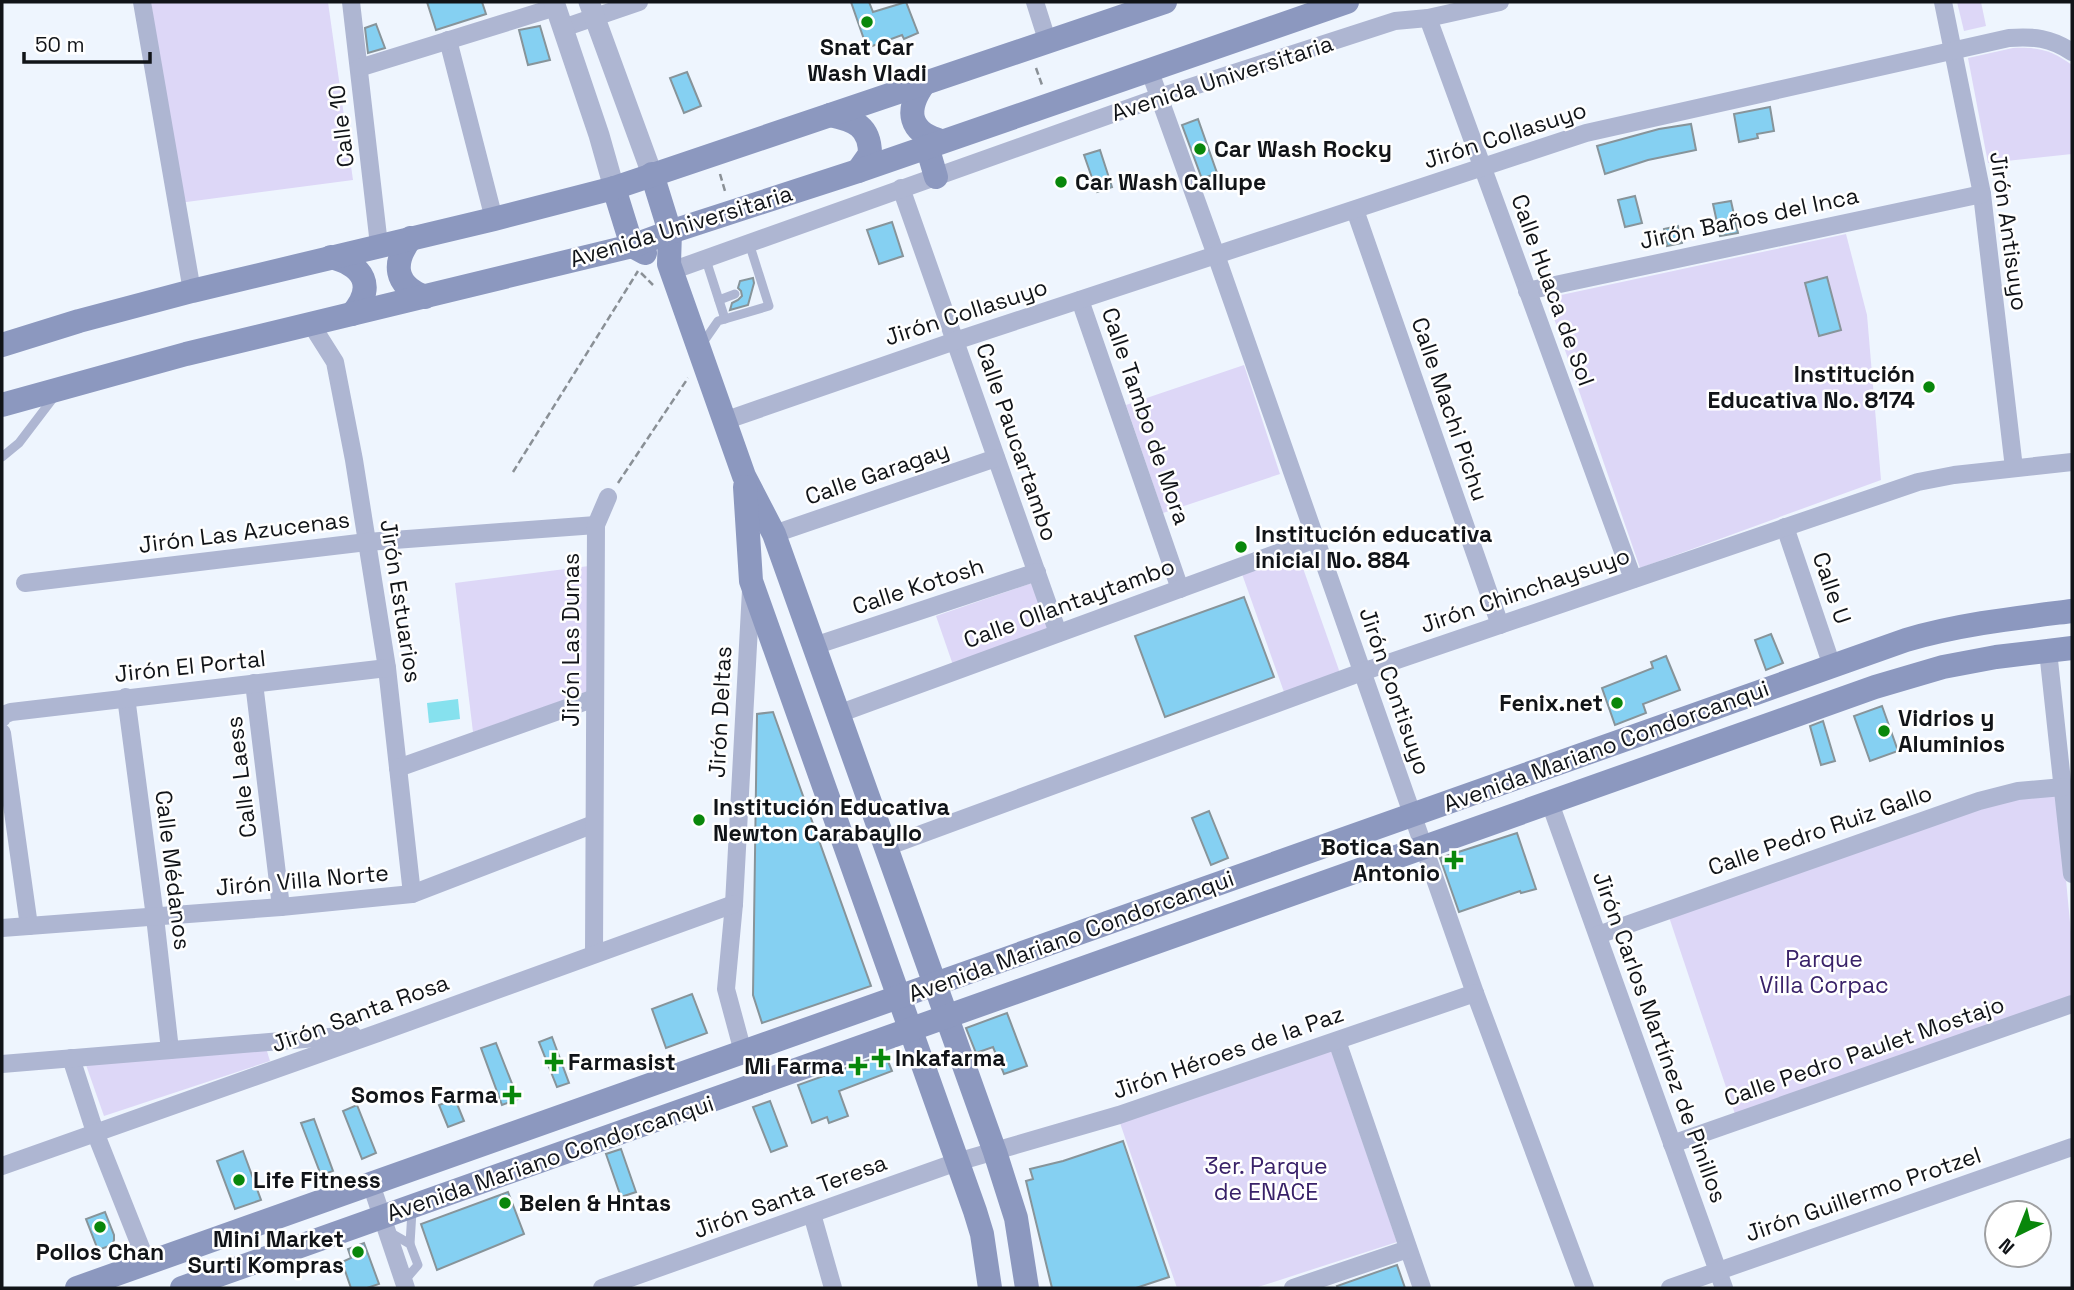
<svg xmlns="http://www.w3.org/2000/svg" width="2074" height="1290" viewBox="0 0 2074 1290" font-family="'Space Grotesk',sans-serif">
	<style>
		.green { fill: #ddd7f7 }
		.water { fill: #86e1ee }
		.building { fill: #85d0f2; stroke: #87949a; stroke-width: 2 }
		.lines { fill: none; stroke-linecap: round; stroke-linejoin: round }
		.path { stroke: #8a9096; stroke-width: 2.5; stroke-dasharray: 7 3.5; stroke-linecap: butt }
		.service { stroke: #aeb6d2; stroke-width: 9 }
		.minor { stroke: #aeb6d2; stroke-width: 18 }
		.tertiary { stroke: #aeb6d2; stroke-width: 21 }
		.secondary { stroke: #8c98bf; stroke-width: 24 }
		.poi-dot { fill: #09870b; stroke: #fff; stroke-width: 2.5 }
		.labels { text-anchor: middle; stroke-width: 5; stroke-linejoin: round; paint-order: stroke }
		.poi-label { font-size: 23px; font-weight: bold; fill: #111418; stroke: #fff; text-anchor: start }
		.street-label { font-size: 23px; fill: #111418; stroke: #fff }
		.park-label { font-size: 23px; fill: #392269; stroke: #fff }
	</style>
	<rect width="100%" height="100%" fill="#eef5fe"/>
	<g class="green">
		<polygon points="151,2 328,2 353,180 179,203"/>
		<polygon points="1957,2 1981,2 1986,26 1964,31"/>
		<path d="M2013 48C2039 47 2051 50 2072 65V154L1988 163 1968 58Z"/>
		<polygon points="1846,234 1867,315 1881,480 1640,568 1547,298"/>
		<polygon points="1244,365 1280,474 1163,513 1126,405"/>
		<polygon points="1298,554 1340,673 1284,692 1242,574"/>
		<polygon points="589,566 587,694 473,732 455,583"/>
		<polygon points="1032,583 1050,632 953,665 936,616"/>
		<polygon points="2058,794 2072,944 2072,998 1735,1114 1668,914 2005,801"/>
		<polygon points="266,1048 270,1061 104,1116 86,1065"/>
		<polygon points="1331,1050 1397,1242 1255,1288 1177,1288 1120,1123"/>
	</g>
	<polygon class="water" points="458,699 460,719 429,723 427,703"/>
	<g class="building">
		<polygon points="427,2 482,2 486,14 436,30"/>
		<polygon points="851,2 869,2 873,12 906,2 918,33 904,39 902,35 867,48"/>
		<polygon points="376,24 385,48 368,53 365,28"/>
		<polygon points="540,26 550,60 528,65 519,30"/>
		<polygon points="687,72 701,106 684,113 670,78"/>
		<polygon points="1770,107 1774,131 1757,134 1758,138 1739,142 1734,114"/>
		<polygon points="1198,119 1217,173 1202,179 1182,125"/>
		<polygon points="1691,124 1696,150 1648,160 1605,174 1597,146 1659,129"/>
		<polygon points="1100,150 1112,187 1097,192 1084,155"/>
		<polygon points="1635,196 1642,223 1625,227 1618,200"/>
		<polygon points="1731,201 1738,233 1720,236 1713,204"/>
		<polygon points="892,222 903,256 879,264 867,230"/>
		<polygon points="1678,226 1682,243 1667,246 1664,229"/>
		<polygon points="1827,277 1841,330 1819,336 1805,283"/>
		<polygon points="753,278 754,283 748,305 730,310 732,303 738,300 742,296 741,291 738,288 740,281"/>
		<polygon points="1244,597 1274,677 1165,717 1135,636"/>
		<polygon points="1771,634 1783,663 1766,670 1755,640"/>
		<polygon points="1666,656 1680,690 1643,704 1646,713 1615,725 1602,688 1653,668 1651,662"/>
		<polygon points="1882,706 1898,751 1870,761 1854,716"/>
		<polygon points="773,712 871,986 762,1023 753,995 757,714"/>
		<polygon points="1823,721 1835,761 1821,765 1810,726"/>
		<polygon points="1209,811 1228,858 1211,865 1192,818"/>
		<polygon points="1517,833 1536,889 1521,893 1520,891 1459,912 1440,858"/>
		<polygon points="692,994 707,1033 666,1048 652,1009"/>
		<polygon points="1007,1013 1027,1066 1004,1074 993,1047 976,1053 966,1028"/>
		<polygon points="552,1037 569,1083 557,1087 539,1042"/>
		<polygon points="496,1043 518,1099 502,1105 481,1048"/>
		<polygon points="885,1054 892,1071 839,1091 848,1116 829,1123 827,1117 812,1123 798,1085"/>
		<polygon points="455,1099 464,1121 448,1127 439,1105"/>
		<polygon points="770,1101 787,1146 771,1152 753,1107"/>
		<polygon points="357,1105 376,1153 362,1159 343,1111"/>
		<polygon points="314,1119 333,1171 321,1175 301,1123"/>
		<polygon points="1123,1141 1169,1277 1136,1288 1052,1288 1026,1181 1033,1179 1030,1169 1063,1161"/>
		<polygon points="621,1149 636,1192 621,1197 606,1154"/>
		<polygon points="243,1151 261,1200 235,1209 217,1161"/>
		<polygon points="508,1192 524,1234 437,1270 421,1224"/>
		<polygon points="105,1212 114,1235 114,1240 112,1245 98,1250 86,1219"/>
		<polygon points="364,1243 379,1284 367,1288 351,1288 342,1262 351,1258 348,1249"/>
		<polygon points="1397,1265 1405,1288 1338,1288 1337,1286"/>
	</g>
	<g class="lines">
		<g class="path">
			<polyline points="1036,68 1042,85"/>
			<polyline points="720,174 725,191"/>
			<polyline points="641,273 653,285"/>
			<polyline points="513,472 638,271"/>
			<polyline points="618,483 688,378"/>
		</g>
		<g class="service">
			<polyline points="706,260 725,319"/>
			<polyline points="719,300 735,294"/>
			<polyline points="702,344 718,321 769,306 749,243"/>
			<polyline points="2,457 19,443 54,397"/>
			<polyline points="389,1232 410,1244 418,1265 405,1280"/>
			<polyline points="410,1244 412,1211"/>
		</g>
		<g class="minor">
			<polyline points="142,2 192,291"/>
			<polyline points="351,2 379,245"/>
			<polyline points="1035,2 1048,43"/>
			<polyline points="1943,2 1982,194 2014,468"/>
			<polyline points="1428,18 1633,579"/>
			<polyline points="563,28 639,2"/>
			<polyline points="448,40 494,219"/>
			<polyline points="359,68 556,7"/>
			<polyline points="1149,69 1216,255 1475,993 1585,1288"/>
			<polyline points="901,188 1058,633"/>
			<polyline points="1355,210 1500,625"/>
			<polyline points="671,271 1160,97 1395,21 1428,18 1500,2"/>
			<polyline points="1527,291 1982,194"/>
			<polyline points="1080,300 1180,589"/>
			<polyline points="311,324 335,362 354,460 387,668 412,894"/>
			<path d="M724 421 955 341 1586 133 2009 38C2033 36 2051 38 2072 52"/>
			<polyline points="1785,527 1832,666"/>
			<polyline points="774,534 996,458"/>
			<polyline points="25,583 367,542 596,525"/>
			<polyline points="814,646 1037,572"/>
			<polyline points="2048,651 2072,874"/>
			<polyline points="254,683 281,907"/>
			<polyline points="126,697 155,917 170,1050"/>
			<polyline points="838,714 1316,539"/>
			<polyline points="2,718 3,715 11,712 387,668"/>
			<polyline points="2,733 29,926"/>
			<polyline points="398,768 595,698"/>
			<polyline points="1550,803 1724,1288"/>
			<polyline points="886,847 1362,672 1918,482 1954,475 2072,462"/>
			<polyline points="2,928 281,907 412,894 594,824"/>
			<polyline points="1598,935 1979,801 2018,791 2063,787"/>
			<polyline points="594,954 596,525 608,497"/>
			<polyline points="1337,1041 1422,1288"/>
			<polyline points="743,1052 726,989 734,904 751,590"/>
			<polyline points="71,1058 95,1132 147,1263"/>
			<polyline points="2,1064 353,1035"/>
			<polyline points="1672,1144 2072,1004"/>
			<polyline points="2,1166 378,1033 734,904"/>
			<polyline points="371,1184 406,1288"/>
			<polyline points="812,1214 833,1288"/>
			<polyline points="602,1288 957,1162 1119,1115 1475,993"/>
			<polyline points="1293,1288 1408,1249"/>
			<polyline points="1670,1288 2072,1147"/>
		</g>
		<g class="tertiary">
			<polyline points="554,2 599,135 614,188"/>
			<polyline points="589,2 652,174"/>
		</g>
		<g class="secondary">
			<path d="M923 85C905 111 909 132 941 141"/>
			<path d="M830 115C854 120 870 126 870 154L858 171"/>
			<polyline points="927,146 936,177"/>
			<polyline points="652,174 670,232 669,264 744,476 774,534 995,1152 1016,1218 1027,1288"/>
			<polyline points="614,188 632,246 645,253"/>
			<path d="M411 238C392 263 394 285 425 297"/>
			<path d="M331 257C364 266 376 286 352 314"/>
			<polyline points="2,345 79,321 192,291 494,219 614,188 1165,2"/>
			<polyline points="2,405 186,354 632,246 670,232 858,171 1347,2"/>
			<polyline points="745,487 751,581 975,1211 982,1234 990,1288"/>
			<path d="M77 1288 1906 640C1961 624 2016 618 2072 611"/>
			<polyline points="182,1288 1875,687 1943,667 1996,657 2072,648"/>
		</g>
	</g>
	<g class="poi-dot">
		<circle cx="867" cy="22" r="7"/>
		<circle cx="1200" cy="149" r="7"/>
		<circle cx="1061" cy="182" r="7"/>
		<circle cx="1929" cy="387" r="7"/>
		<circle cx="1241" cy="547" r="7"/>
		<circle cx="1617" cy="703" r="7"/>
		<circle cx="1884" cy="731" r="7"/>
		<circle cx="699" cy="820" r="7"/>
		<path d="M1450.5 849.5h7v7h7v7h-7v7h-7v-7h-7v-7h7z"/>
		<path d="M877.5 1047.5h7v7h7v7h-7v7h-7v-7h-7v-7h7z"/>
		<path d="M550.5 1051.5h7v7h7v7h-7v7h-7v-7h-7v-7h7z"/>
		<path d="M854.5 1055.5h7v7h7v7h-7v7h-7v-7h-7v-7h7z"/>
		<path d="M508.5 1084.5h7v7h7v7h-7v7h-7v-7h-7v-7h7z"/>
		<circle cx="239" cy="1180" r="7"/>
		<circle cx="505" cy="1203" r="7"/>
		<circle cx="100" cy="1227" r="7"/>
		<circle cx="358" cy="1252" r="7"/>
	</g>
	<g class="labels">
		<g class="poi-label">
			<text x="867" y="55" text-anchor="middle">Snat Car<tspan x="867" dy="26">Wash Vladi</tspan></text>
			<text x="1214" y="157">Car Wash Rocky</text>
			<text x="1075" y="190">Car Wash Callupe</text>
			<text x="1915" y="382" text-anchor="end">Institución<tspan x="1915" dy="26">Educativa No. 8174</tspan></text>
			<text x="1255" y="542">Institución educativa<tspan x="1255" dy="26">inicial No. 884</tspan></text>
			<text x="1603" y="711" text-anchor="end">Fenix.net</text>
			<text x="1898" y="726">Vidrios y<tspan x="1898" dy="26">Aluminios</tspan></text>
			<text x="713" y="815">Institución Educativa<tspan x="713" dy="26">Newton Carabayllo</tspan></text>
			<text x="1440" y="855" text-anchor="end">Botica San<tspan x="1440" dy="26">Antonio</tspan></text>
			<text x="895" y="1066">Inkafarma</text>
			<text x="568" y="1070">Farmasist</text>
			<text x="844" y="1074" text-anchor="end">Mi Farma</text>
			<text x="498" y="1103" text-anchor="end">Somos Farma</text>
			<text x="253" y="1188">Life Fitness</text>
			<text x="519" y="1211">Belen &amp; Hntas</text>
			<text x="344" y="1247" text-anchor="end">Mini Market<tspan x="344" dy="26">Surti Kompras</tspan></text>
			<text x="100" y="1260" text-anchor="middle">Pollos Chan</text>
		</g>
		<g class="street-label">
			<text transform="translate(1222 78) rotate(-18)" y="8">Avenida Universitaria</text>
			<text transform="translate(341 126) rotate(-97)" y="8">Calle 10</text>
			<text transform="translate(1505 135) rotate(-18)" y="8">Jirón Collasuyo</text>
			<text transform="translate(1749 218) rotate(-12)" y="8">Jirón Baños del Inca</text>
			<text transform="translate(681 226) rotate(-17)" y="8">Avenida Universitaria</text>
			<text transform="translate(2009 231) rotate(82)" y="8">Jirón Antisuyo</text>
			<text transform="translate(1553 290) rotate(70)" y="8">Calle Huaca de Sol</text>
			<text transform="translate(966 312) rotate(-18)" y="8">Jirón Collasuyo</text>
			<text transform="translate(1450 409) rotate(71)" y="8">Calle Machi Pichu</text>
			<text transform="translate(1146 416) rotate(71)" y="8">Calle Tambo de Mora</text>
			<text transform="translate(1017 442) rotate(71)" y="8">Calle Paucartambo</text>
			<text transform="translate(877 473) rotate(-19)" y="8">Calle Garagay</text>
			<text transform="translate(244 532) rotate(-7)" y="8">Jirón Las Azucenas</text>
			<text transform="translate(918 586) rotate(-18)" y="8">Calle Kotosh</text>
			<text transform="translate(1832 588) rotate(71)" y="8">Calle U</text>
			<text transform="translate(1525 590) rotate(-19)" y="8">Jirón Chinchaysuyo</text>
			<text transform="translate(401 601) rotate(81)" y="8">Jirón Estuarios</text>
			<text transform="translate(1069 603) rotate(-20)" y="8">Calle Ollantaytambo</text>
			<text transform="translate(571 640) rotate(-90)" y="8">Jirón Las Dunas</text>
			<text transform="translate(190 666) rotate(-6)" y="8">Jirón El Portal</text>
			<text transform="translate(1395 691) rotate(71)" y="8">Jirón Contisuyo</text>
			<text transform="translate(720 712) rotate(-87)" y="8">Jirón Deltas</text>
			<text transform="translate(1606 746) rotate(-20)" y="8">Avenida Mariano Condorcanqui</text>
			<text transform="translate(241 777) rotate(-97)" y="8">Calle Laess</text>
			<text transform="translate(1820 830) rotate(-19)" y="8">Calle Pedro Ruiz Gallo</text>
			<text transform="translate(173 870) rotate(83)" y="8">Calle Médanos</text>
			<text transform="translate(302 880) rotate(-5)" y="8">Jirón Villa Norte</text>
			<text transform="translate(1071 936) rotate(-20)" y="8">Avenida Mariano Condorcanqui</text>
			<text transform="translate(360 1013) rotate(-20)" y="8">Jirón Santa Rosa</text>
			<text transform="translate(1660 1037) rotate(70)" y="8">Jirón Carlos Martínez de Pinillos</text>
			<text transform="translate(1864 1051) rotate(-19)" y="8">Calle Pedro Paulet Mostajo</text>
			<text transform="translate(1228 1052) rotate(-19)" y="8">Jirón Héroes de la Paz</text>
			<text transform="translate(550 1158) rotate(-19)" y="8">Avenida Mariano Condorcanqui</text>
			<text transform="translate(1863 1194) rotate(-19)" y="8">Jirón Guillermo Protzel</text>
			<text transform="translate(790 1196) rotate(-20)" y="8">Jirón Santa Teresa</text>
		</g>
		<g class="park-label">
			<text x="1824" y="967">Parque<tspan x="1824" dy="26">Villa Corpac</tspan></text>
			<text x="1266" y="1174">3er. Parque<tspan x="1266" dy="26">de ENACE</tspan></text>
		</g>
	</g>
	<rect width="2074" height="1290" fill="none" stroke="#111418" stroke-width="7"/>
	<g transform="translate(2018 1234) rotate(223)"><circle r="33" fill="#ffffff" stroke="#a0a1a3" stroke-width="2"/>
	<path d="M0-5L12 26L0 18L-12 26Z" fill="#09870b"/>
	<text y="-10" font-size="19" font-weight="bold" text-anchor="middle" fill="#111418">N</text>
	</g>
	<path d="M24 52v10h126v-10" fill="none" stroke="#111418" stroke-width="3.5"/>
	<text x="35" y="52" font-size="21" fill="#111418" stroke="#ffffff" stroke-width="5" paint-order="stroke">50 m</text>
</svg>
